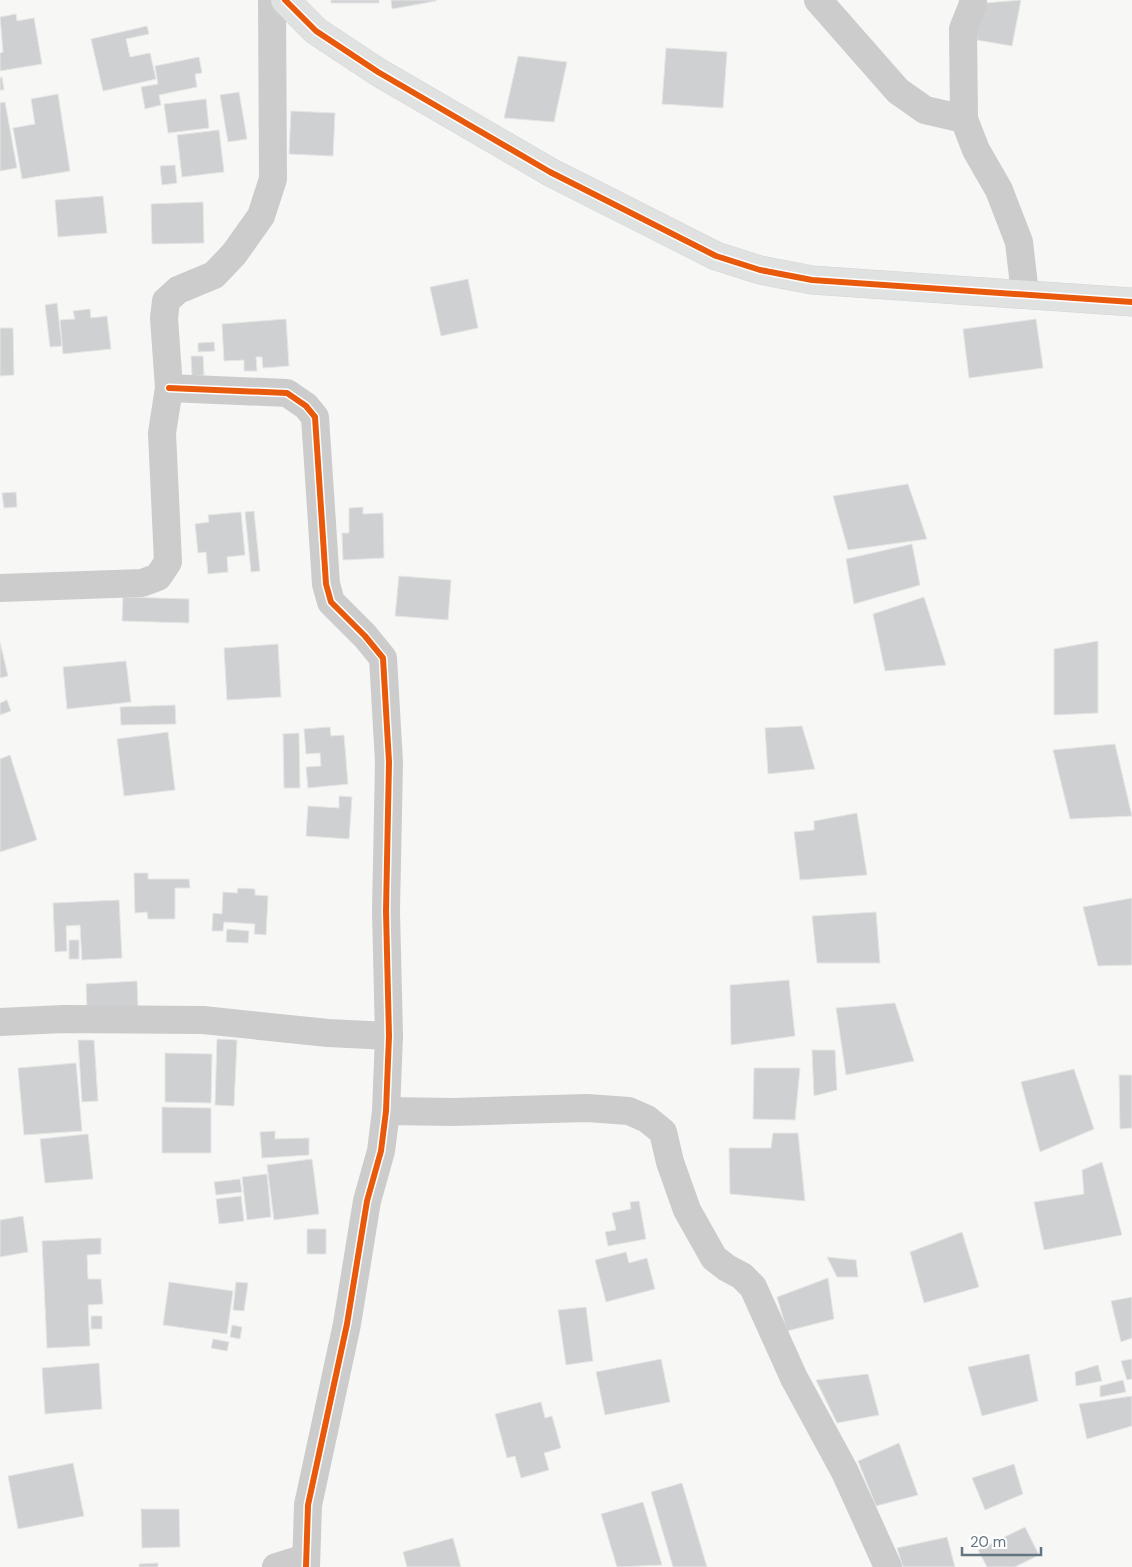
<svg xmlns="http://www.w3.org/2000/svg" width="1132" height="1567" viewBox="0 0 1132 1567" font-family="'DM Sans',sans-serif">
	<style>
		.building { fill: #ced0d1; stroke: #e6e6e6 }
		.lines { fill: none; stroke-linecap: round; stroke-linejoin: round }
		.secondary-casing { stroke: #d4d5d6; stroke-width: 29 }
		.street { stroke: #cccccd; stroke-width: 28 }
		.secondary { stroke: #e0e1e1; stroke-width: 28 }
		.cycleway-casing { stroke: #fff; stroke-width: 9 }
		.cycleway { stroke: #e8590c; stroke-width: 6 }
	</style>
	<rect width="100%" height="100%" fill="#f7f7f6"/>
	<g class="building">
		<rect x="331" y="0" width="48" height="3"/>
		<polygon points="391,0 436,0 436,1 392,9"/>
		<polygon points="1021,0 1012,46 977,40 973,4"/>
		<polygon points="16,14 17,21 34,18 42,64 0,71 0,53 3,52 0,17"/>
		<polygon points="147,26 149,34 126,39 130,57 150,53 156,79 103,91 91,39"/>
		<polygon points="666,48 727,52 723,108 662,104"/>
		<polygon points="518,56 567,62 554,122 504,118"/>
		<polygon points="199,57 202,73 195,74 197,87 159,95 161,105 145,109 141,87 158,84 155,66"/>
		<polygon points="2,77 4,90 0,90 0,78"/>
		<polygon points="239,92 247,139 228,142 220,95"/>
		<polygon points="58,94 70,171 22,179 13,128 35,124 31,99"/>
		<polygon points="206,99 209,128 168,133 164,104"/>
		<polygon points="5,102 17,168 0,171 0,103"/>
		<polygon points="291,111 335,113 333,156 289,154"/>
		<polygon points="219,130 224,172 182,177 177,135"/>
		<polygon points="175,165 177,183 162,185 160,166"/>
		<polygon points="103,196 107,233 58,237 55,200"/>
		<polygon points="203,202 204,243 152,244 151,204"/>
		<polygon points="468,279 478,328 441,336 430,287"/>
		<polygon points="57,303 62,346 50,347 45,305"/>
		<polygon points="90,309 91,318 107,316 111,349 63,354 60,320 75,319 73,311"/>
		<polygon points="286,319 289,366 263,368 262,357 256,357 257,371 244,371 244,360 224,361 222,324"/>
		<polygon points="1036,319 1043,368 969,378 963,329"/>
		<polygon points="0,328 13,328 14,375 0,376"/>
		<polygon points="214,342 215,351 198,352 198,343"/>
		<polygon points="191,356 203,356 204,375 192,376"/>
		<polygon points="908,484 927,539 848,550 833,496"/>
		<polygon points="16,492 17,507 4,508 2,493"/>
		<polygon points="363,507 363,514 383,513 384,558 343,560 342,533 349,533 349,508"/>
		<polygon points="254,511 260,571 251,572 245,512"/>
		<polygon points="241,512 245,555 227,557 228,572 208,574 206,552 198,553 195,524 209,522 208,515"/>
		<polygon points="912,544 920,585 854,604 846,559"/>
		<polygon points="399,576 451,580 448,620 395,616"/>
		<polygon points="123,597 189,599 189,623 122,621"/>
		<polygon points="924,597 946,665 885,671 873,614"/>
		<polygon points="1098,641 1098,713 1054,715 1054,649"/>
		<polygon points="0,642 8,676 0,678"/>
		<polygon points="278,644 281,697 227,700 224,648"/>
		<polygon points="126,661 131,702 67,709 63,667"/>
		<polygon points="7,700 11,711 0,715 0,703"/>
		<polygon points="175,705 176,724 121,725 120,707"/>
		<polygon points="802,726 815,769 768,774 765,728"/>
		<polygon points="330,727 331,736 344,735 348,784 308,788 306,767 321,766 320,753 306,754 304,729"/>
		<polygon points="168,732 175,790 124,796 117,739"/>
		<polygon points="299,733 300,788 284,788 283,734"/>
		<polygon points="1115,744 1132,816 1070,819 1053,750"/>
		<polygon points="10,755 37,840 0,852 0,759"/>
		<polygon points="339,796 352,797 349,839 306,836 308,806 339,808"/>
		<polygon points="857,813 867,875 800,880 794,832 814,830 814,821"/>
		<polygon points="134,873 148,873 148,879 189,879 190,888 175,888 175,919 148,919 147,912 135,913"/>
		<polygon points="238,888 255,889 255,895 268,896 266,935 254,934 255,924 224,922 223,931 212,931 213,913 222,914 223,892 237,893"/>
		<polygon points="1132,898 1132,965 1098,966 1083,907"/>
		<polygon points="119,900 122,958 82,960 80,925 66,926 67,951 55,952 53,903"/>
		<polygon points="876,912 880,963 817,963 812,916"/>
		<polygon points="227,929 249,931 248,943 226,942"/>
		<rect x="69" y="940" width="10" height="19"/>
		<polygon points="789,980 795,1036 731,1045 730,985"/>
		<polygon points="137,981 138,1007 87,1010 86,984"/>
		<polygon points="895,1003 914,1061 846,1075 836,1008"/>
		<polygon points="217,1039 237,1040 234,1106 215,1105"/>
		<polygon points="78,1040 94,1040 98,1101 82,1102"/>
		<polygon points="812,1050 835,1050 837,1090 814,1096"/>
		<polygon points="165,1053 212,1054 211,1103 165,1102"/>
		<polygon points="76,1063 82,1131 24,1135 18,1068"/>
		<polygon points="754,1068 800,1068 795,1120 753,1119"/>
		<polygon points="1074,1069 1094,1129 1040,1152 1021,1082"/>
		<polygon points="1119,1075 1132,1075 1132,1128 1120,1129"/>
		<polygon points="162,1107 211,1108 211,1153 162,1153"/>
		<polygon points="275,1131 275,1139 309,1138 309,1155 262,1158 260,1132"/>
		<polygon points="773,1133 798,1133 805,1201 730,1194 729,1148 771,1148"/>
		<polygon points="88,1134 93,1179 45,1183 40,1139"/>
		<polygon points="312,1159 319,1214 274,1220 267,1165"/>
		<polygon points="1102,1162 1122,1235 1044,1250 1034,1202 1084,1194 1082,1170"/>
		<polygon points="267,1174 271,1217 247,1220 242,1177"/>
		<polygon points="240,1179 242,1192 216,1195 214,1182"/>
		<polygon points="241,1196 244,1221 219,1224 216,1199"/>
		<polygon points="639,1201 646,1239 608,1246 605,1232 616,1230 612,1213 631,1209 630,1202"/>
		<polygon points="23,1216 28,1252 0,1257 0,1220"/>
		<rect x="307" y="1229" width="19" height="25"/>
		<polygon points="962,1232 979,1287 924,1303 910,1252"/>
		<polygon points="101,1238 101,1254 87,1255 88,1279 101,1279 103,1304 88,1305 90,1346 47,1348 42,1241"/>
		<polygon points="626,1252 629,1263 647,1258 655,1289 606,1302 595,1260"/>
		<polygon points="827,1257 856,1260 858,1277 837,1277"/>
		<polygon points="828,1278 834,1319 787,1331 777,1297"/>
		<polygon points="169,1282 233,1291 227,1334 163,1325"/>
		<polygon points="236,1282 248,1283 244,1311 233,1310"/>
		<polygon points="1132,1297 1132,1338 1121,1342 1111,1301"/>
		<polygon points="586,1307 593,1361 566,1365 558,1310"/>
		<rect x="91" y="1316" width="11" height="13"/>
		<polygon points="232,1325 242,1327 240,1339 230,1337"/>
		<polygon points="213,1339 229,1342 227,1351 211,1348"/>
		<polygon points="1029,1354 1038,1401 982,1416 968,1367"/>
		<polygon points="661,1359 670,1402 605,1415 596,1372"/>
		<polygon points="1132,1359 1132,1379 1127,1380 1121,1361"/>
		<polygon points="99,1363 102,1409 45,1414 42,1368"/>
		<polygon points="1098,1365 1102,1381 1076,1386 1075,1372"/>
		<polygon points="868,1374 879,1415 837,1423 816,1380"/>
		<polygon points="1123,1380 1126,1392 1100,1397 1100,1386"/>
		<polygon points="1132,1396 1132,1426 1087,1439 1079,1404"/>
		<polygon points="541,1402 545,1418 552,1416 561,1448 544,1453 549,1470 521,1478 515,1456 507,1458 495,1414"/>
		<polygon points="899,1443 918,1495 876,1506 858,1461"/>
		<polygon points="73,1463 84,1516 18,1529 8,1476"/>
		<polygon points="1014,1464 1023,1494 985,1510 972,1478"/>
		<polygon points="682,1483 707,1567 673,1567 651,1492"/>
		<polygon points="643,1502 662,1565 617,1567 601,1514"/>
		<polygon points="141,1509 179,1509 180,1547 142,1548"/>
		<polygon points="1025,1527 1039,1555 1015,1567 987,1567 978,1550"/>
		<polygon points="947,1537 955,1567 903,1567 897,1548"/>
		<polygon points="453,1538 461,1567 407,1567 403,1552"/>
		<polygon points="158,1563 158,1567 139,1567 139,1564"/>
	</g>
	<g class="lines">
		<g class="secondary-casing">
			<polyline id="secondary" points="285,0 316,31 378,72 550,172 716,256 760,270 812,280 1132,302"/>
		</g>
		<g class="street">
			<polyline points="818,0 898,91 925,110 964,119"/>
			<polyline points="973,0 973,4 963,29 964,119 976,150 999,190 1019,242 1025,294"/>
			<polyline points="169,388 287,393 306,406 315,417 326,584 331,602 365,636 383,658 389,762 386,911 389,1036 386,1111 381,1151 367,1201 347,1324 308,1505 306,1567"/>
			<polyline points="0,588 142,583 158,577 168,562 162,433 169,388 164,318 166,301 178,290 214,275 234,254 261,216 273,179 272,0"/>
			<polyline points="0,1022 63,1019 203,1020 328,1033 389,1036"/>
			<polyline points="386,1111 453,1112 587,1108 629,1111 647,1119 663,1132 670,1162 687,1210 714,1258 727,1268 742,1276 753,1287 794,1378 845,1472 888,1567"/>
			<polyline points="276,1567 305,1558"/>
		</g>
		<use href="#secondary" class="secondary"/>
		<g class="cycleway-casing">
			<g id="cycleway">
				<polyline points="285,0 316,31 378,72 550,172 716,256 760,270 812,280 1132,302"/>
				<polyline points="169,388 287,393 306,406 315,417 326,584 331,602 365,636 383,658 389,762 386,911 389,1036 386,1111 381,1151 367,1201 347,1324 308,1505 306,1567"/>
			</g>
		</g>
		<use href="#cycleway" class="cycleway"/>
	</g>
	<path d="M962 1547v8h79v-8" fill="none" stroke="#637580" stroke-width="2.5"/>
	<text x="970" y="1547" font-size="15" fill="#637580" stroke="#ffffff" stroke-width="4" paint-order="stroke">20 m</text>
</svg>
